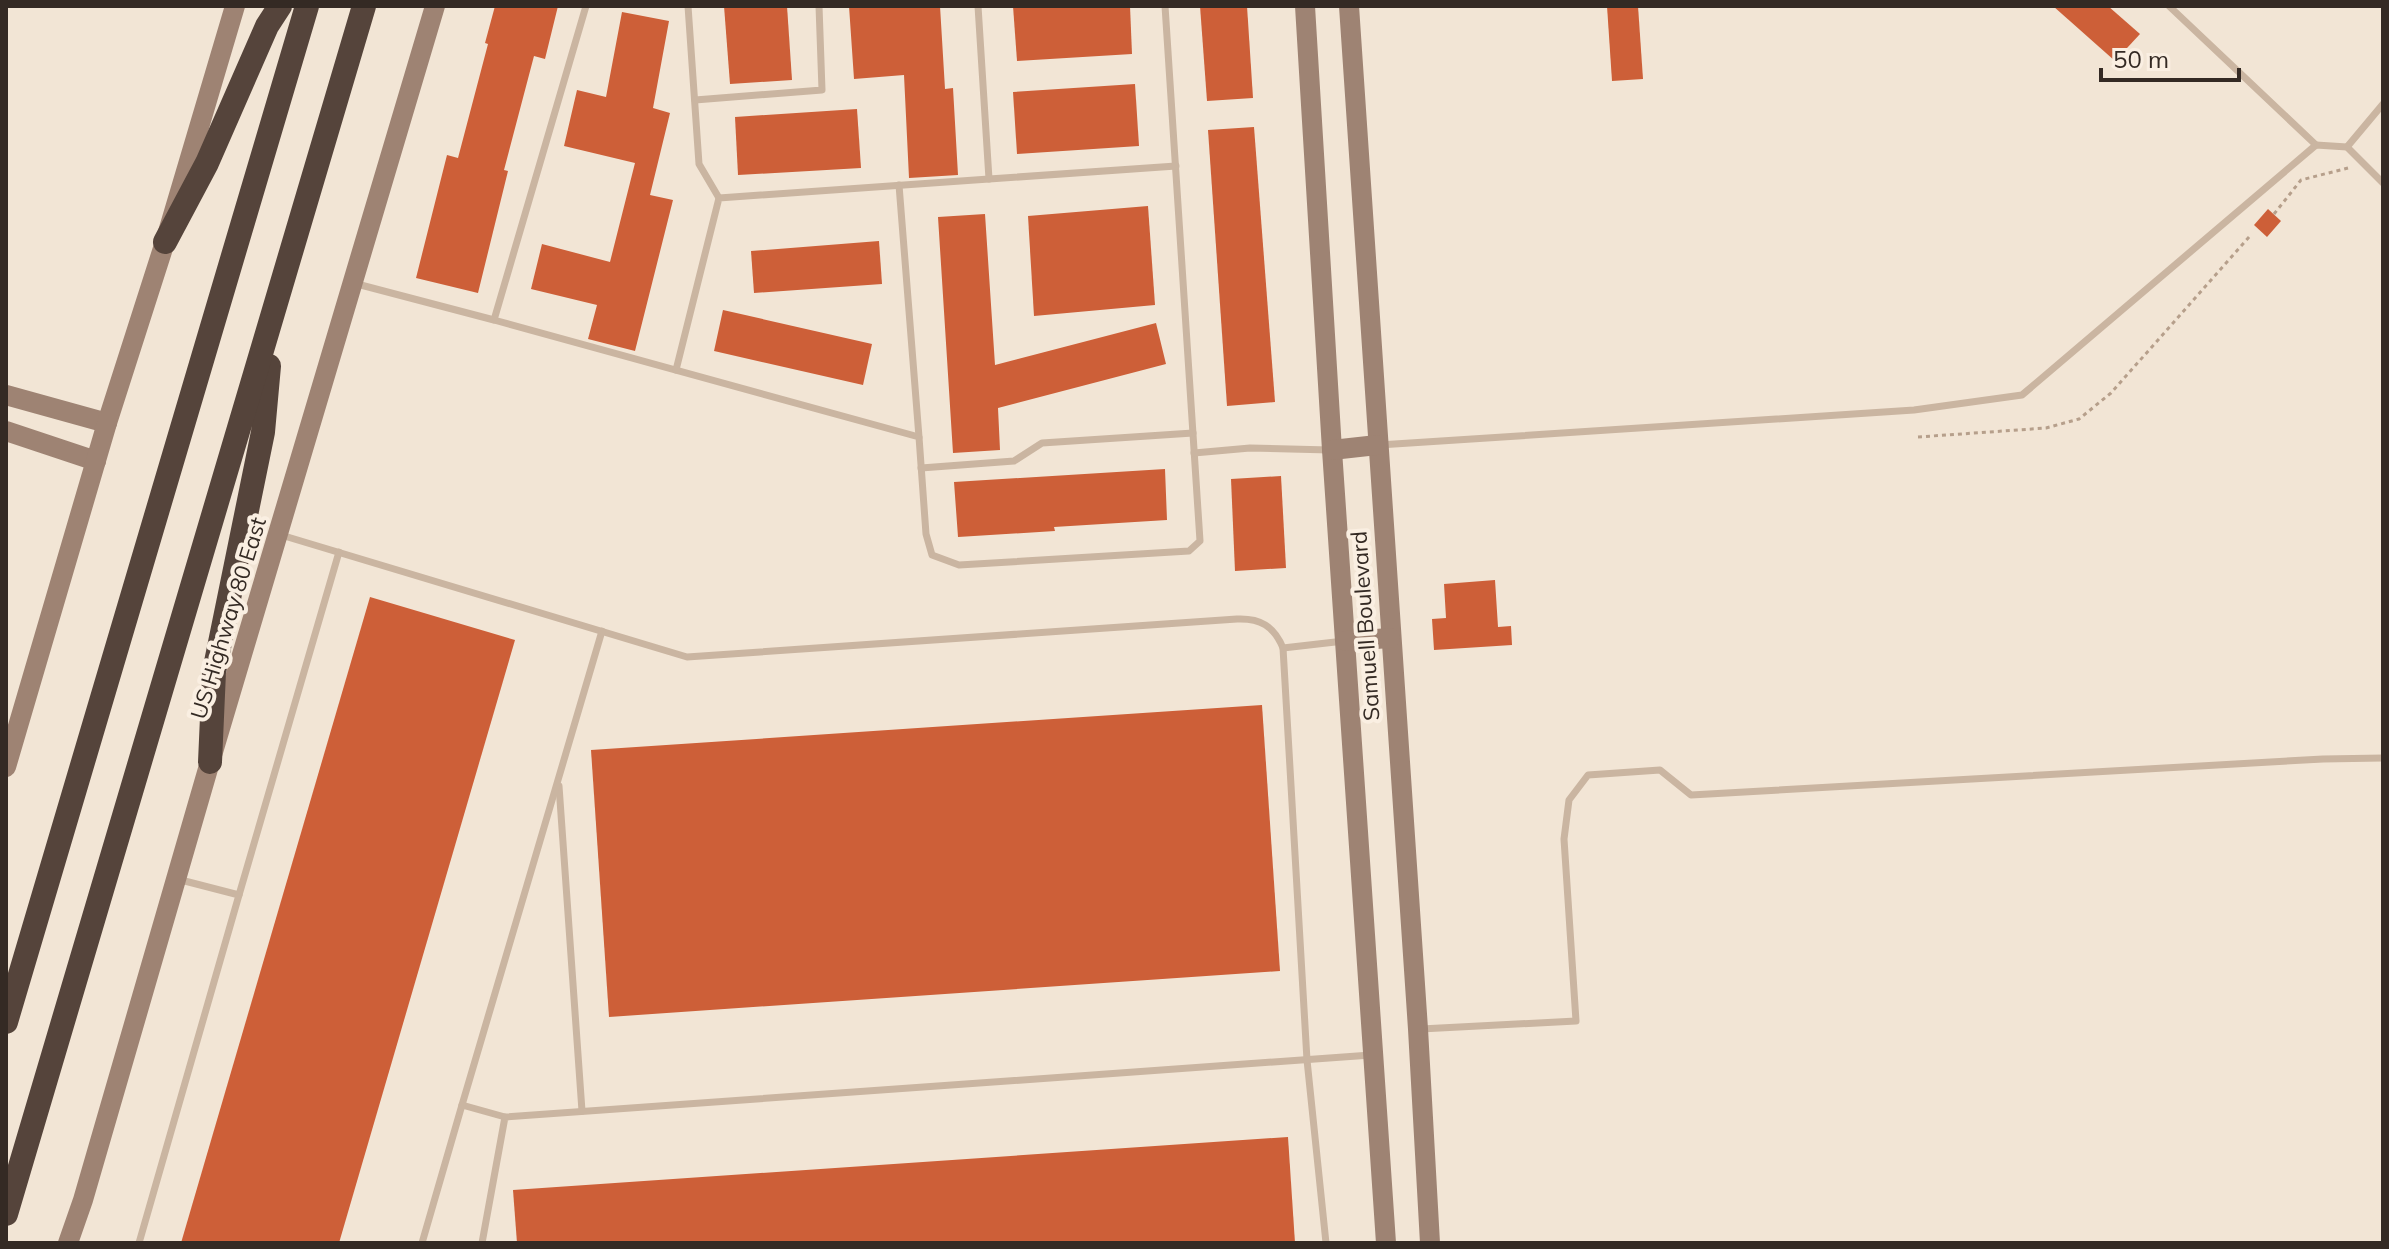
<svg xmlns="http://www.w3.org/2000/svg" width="2389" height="1249" viewBox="0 0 2389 1249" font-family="Mulish,sans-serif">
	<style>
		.building { fill: #cd5f38 }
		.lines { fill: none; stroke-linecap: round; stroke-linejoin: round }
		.path { stroke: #b69f8b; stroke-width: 3; stroke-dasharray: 4 4; stroke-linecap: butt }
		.lane { stroke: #cab5a1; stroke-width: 7 }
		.secondary { stroke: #9e8373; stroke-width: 20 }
		.highway { stroke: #55443b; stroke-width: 24 }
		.labels { text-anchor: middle; stroke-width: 8; stroke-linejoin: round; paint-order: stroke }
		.street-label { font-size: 22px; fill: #342a24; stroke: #faefe2 }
	</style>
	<rect width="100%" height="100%" fill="#f2e5d5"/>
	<g class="building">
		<polygon points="495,6 558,6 545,59 534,56 504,170 508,171 478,293 416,278 447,155 458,158 488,44 485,43"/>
		<polygon points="724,6 787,6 792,80 730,84"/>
		<polygon points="849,6 940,6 945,89 953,88 958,175 909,178 904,75 854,79"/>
		<polygon points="1013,6 1130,6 1132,54 1017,61"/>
		<polygon points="1200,6 1247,6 1253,98 1207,101"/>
		<polygon points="1607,6 1638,6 1643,79 1612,81"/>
		<polygon points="2053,6 2108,6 2140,34 2115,61"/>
		<polygon points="622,12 669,21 653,108 670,113 650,195 673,200 635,351 588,339 597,305 531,289 542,244 610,262 635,163 564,146 577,90 606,97"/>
		<polygon points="1135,84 1139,146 1017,154 1013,92"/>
		<polygon points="857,109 861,168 738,175 735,117"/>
		<polygon points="1254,127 1275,402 1227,406 1208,130"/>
		<polygon points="1148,206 1155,305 1034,316 1028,216"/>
		<polygon points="2268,209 2281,221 2267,237 2254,225"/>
		<polygon points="985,214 995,365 1156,323 1166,364 998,408 1000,450 953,453 938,217"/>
		<polygon points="879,241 882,284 754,293 751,251"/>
		<polygon points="723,310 872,344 863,385 714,351"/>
		<polygon points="1165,469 1167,520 1054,527 1055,531 958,537 954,482"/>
		<polygon points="1281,476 1286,568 1235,571 1231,479"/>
		<polygon points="1495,580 1498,627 1511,626 1512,645 1434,650 1432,619 1446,618 1444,584"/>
		<polygon points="370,597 515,640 339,1243 181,1243"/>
		<polygon points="1262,705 1280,971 609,1017 591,750"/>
		<polygon points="1288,1137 1295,1243 517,1243 513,1190"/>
	</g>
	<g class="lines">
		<g class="path">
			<polyline points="2274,214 2301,180 2348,168"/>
			<polyline points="1918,437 2046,428 2079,419 2111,393 2250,236"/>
		</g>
		<g class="lane">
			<polyline points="586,6 494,320 919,437 926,534 932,555 959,565 1189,551 1200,541 1165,6"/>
			<polyline points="688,6 699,164 719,198"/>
			<polyline points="2169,6 2316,145"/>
			<polyline points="695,100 822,90 819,6"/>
			<polyline points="2347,147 2383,104"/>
			<polyline points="989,179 1176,166"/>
			<polyline points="899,185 919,437"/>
			<polyline points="357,284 494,320"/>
			<polyline points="676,370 719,198 989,179 978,6"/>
			<polyline points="1379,445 1914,410 2022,395 2316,145 2347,147 2383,183"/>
			<polyline points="1194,453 1250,448 1330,450"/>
			<polyline points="921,468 1014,461 1042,443 1193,433"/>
			<path d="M281 535 687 657 1237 619C1260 618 1274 626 1283 648L1307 1060 1326 1243"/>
			<polyline points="1283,648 1344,641"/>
			<polyline points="559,786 582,1111"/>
			<polyline points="239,895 339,552"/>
			<polyline points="1421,1029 1576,1021 1564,839 1569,800 1588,775 1660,770 1691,795 2323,759 2383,758"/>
			<polyline points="505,1117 462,1105 602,631"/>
			<polyline points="139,1243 239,895 177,879"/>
			<polyline points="422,1243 462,1105"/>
			<polyline points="482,1243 505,1117 1371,1055"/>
		</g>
		<g class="secondary">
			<polyline points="1305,6 1332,450 1386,1243"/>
			<polyline points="1349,6 1418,1029 1430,1243"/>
			<polyline points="6,395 107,423"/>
			<polyline points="6,431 96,461"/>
			<polyline points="1332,450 1377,445"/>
			<polyline points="1346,641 1390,638"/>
			<polyline points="6,767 107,423 165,242 235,6"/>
			<polyline points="68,1243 83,1200 210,762 435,6"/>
		</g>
		<g class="highway">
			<polyline points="165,242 207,163 267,26 280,6"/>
			<polyline points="210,762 214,672 263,432 269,366"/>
			<polyline points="6,1022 307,6"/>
			<polyline points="6,1214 364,6"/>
		</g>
	</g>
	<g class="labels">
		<g class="street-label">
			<text transform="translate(228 618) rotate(-73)" y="8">US Highway 80 East</text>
			<text transform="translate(1365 626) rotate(-94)" y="8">Samuell Boulevard</text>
		</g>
	</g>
	<rect width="2389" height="1249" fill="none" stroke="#342a24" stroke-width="16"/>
	<path d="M2101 68v12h138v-12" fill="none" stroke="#342a24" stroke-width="4"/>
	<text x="2113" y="68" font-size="24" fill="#342a24" stroke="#faefe2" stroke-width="6" paint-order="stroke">50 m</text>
</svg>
